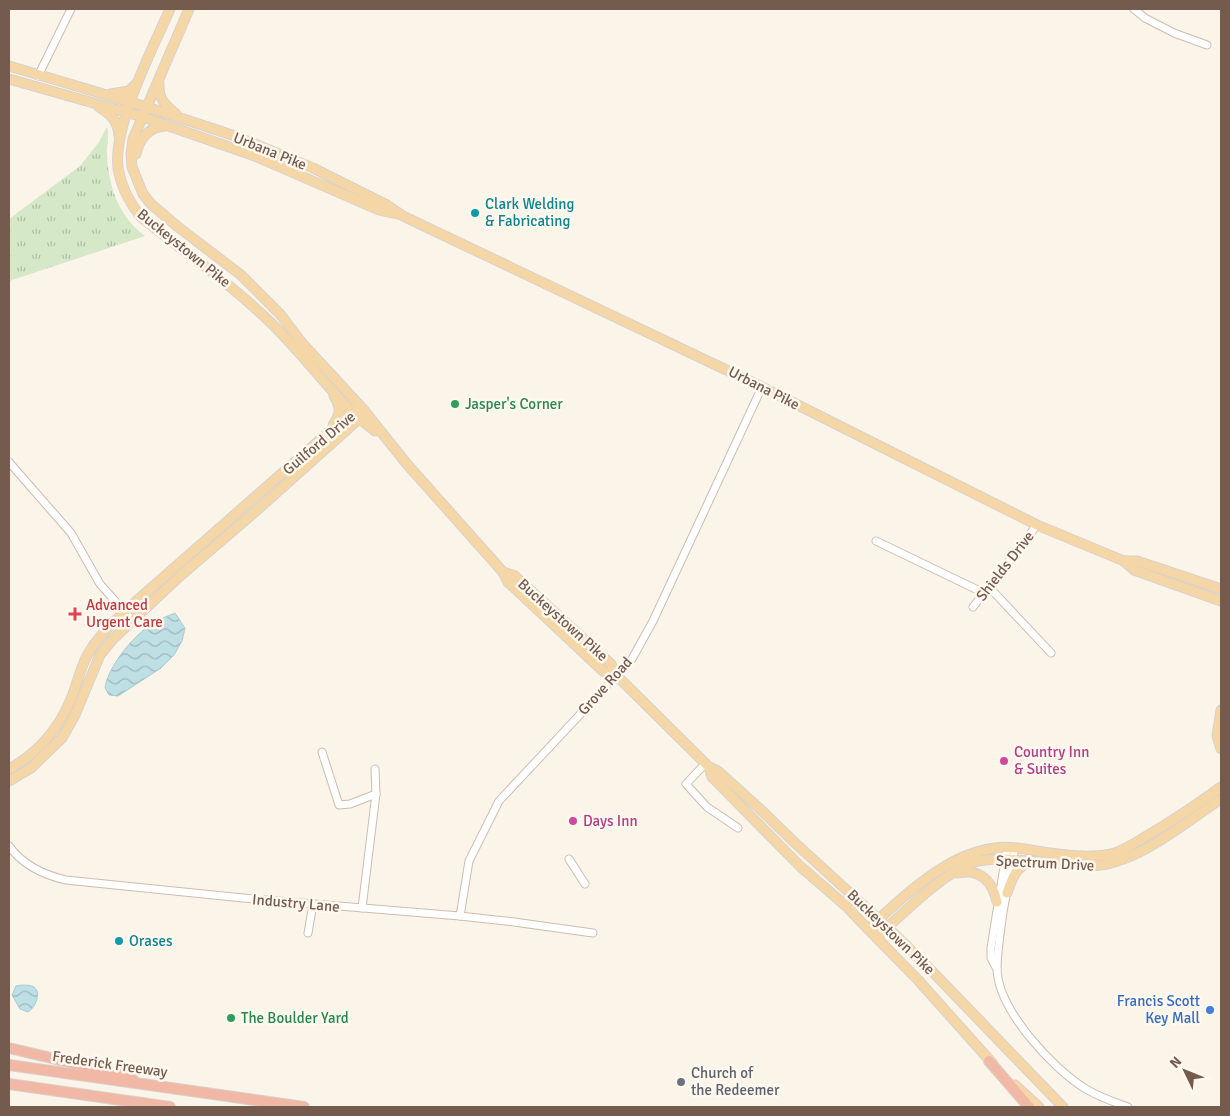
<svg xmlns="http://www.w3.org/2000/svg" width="1230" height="1116" viewBox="0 0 1230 1116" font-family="Signika,sans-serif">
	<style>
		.grass { fill: url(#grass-tufts) }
		.water { fill: url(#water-waves); stroke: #a5ced5 }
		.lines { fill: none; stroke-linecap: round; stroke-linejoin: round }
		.minor-casing { stroke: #cdbcb0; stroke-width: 9 }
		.major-casing { stroke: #d8d1cd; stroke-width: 11 }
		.highway-casing { stroke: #d8d1cd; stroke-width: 12 }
		.minor { stroke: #fff; stroke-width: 7 }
		.major { stroke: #f5d7a7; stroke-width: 9 }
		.highway { stroke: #f1b8a5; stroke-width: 10 }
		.culture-dot { fill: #0f9aa8; stroke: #fef8ef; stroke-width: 2 }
		.leisure-dot { fill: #2e9e5b; stroke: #fef8ef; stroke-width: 2 }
		.health-dot { fill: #e0444e; stroke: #fef8ef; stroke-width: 2 }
		.hotel-dot { fill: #d1479c; stroke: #fef8ef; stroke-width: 2 }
		.shop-dot { fill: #3f7fe0; stroke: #fef8ef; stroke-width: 2 }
		.worship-dot { fill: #6b7280; stroke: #fef8ef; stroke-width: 2 }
		.labels { text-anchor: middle; stroke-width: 5; stroke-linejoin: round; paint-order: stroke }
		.street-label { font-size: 15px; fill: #745b4e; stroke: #fef8ef }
		.culture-label { font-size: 15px; fill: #0d838f; stroke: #fef8ef; text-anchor: start }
		.leisure-label { font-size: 15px; fill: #27864d; stroke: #fef8ef; text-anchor: start }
		.health-label { font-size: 15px; fill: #be3a42; stroke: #fef8ef; text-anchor: start }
		.hotel-label { font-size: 15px; fill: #b23c85; stroke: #fef8ef; text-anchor: start }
		.shop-label { font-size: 15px; fill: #366cbe; stroke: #fef8ef; text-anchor: end }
		.worship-label { font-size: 15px; fill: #5b616d; stroke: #fef8ef; text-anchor: start }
	</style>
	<defs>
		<pattern id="grass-tufts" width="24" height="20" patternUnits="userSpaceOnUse" patternTransform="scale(1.25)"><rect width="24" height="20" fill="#d5e8c8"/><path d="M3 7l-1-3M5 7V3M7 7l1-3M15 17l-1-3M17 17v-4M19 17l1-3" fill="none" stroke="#b1bfa5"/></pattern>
		<pattern id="water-waves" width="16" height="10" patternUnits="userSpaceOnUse" patternTransform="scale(1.25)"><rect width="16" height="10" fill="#bedfe4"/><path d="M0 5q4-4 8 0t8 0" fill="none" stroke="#9fb8bb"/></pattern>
	</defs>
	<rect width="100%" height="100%" fill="#fbf4e9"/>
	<path class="grass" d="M107 127C110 136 106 145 107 154 108 186 119 217 145 236L9 281V219L80 166 99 142Z"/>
	<g class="water">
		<path d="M175 613 185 628 182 641 174 655 161 668 118 696 109 695 105 688C108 666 134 635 153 623 159 619 168 616 175 613Z"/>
		<path d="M22 985C25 985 31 985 34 987 42 993 35 1008 28 1012L20 1009 12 995 16 986Z"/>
	</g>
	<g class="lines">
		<g class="minor-casing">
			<g id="minor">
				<polyline points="1134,9 1145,18 1174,33 1207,45"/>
				<polyline points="38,76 71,9"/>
				<polyline points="9,462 71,533 100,584 132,620"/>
				<polyline points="876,541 984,593"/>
				<polyline points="989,587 1051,653"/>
				<polyline points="973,607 1037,525"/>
				<polyline points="322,752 339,805 350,804 376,794"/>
				<polyline points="705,764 686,784 707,807 738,828"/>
				<path d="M9 846C22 864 44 875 66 880L243 898 460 916 514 922 593 933"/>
				<path d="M1015 848C1010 869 1007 891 1003 912 1001 930 997 950 997 969 998 1010 1053 1069 1086 1089 1099 1097 1114 1102 1128 1107"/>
				<polyline points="569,859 585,884"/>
				<polyline points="362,908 376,794 375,769"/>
				<polyline points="460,916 469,861 499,801 632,659 653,621 762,387"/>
				<polyline points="308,933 313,904"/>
				<polyline points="997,969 991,958 991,948 1007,848"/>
			</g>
		</g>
		<g class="major-casing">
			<g id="major">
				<path d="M170 9C152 50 113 125 118 168 121 187 129 202 141 217 184 252 230 283 270 322 306 356 337 403 375 431"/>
				<polyline points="189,9 133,139 131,154 132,167 143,194 151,204 178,227 241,275 280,314 302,343 363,409 406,463 503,572 508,582 604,672 617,676"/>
				<polyline points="9,66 147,107 235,136 313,168 387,205 403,216 762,387 1037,525 1124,561 1134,570 1221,601"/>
				<polyline points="9,79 143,117 255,156 379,210 397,214"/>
				<path d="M159 84C158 98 165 105 176 114"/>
				<polyline points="110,94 129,91 136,84"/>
				<path d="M99 107C111 114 118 121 119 136"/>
				<path d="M136 154C139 139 149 127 165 126"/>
				<path d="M333 425C341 414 341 407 334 396"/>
				<polyline points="1124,561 1137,561 1221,589"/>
				<polyline points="503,572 515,576 611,664 617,676 709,767 718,771 759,808 794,842 887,927 925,964 1063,1107"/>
				<polyline points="1221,710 1217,736 1221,749"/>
				<polyline points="709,767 712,777 801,867 846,906 868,929 918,980 993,1064"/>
				<path d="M9 769C37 754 59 729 71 699 77 685 80 669 87 656 96 639 111 625 124 612L353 411 359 410"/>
				<polyline points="9,781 31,768 62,738 75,715 100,655 112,640 180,576 256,511 359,419 361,413"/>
				<path d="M958 873C980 868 993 882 997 902"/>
				<path d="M1007 893C1012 879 1016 865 1032 862"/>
				<path d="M868 929C908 893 958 841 1017 848 1047 852 1085 861 1115 853 1126 849 1135 843 1145 837 1171 822 1196 805 1221 787"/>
				<path d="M877 937C900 916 942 874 971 863 982 859 994 859 1005 859L1091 866C1136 865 1184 823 1221 799"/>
				<polyline points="1015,1085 1039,1107"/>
			</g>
		</g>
		<g class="highway-casing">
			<g id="highway">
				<polyline points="9,1048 132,1077"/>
				<polyline points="989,1061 1029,1107"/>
				<polyline points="9,1065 304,1107"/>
				<polyline points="9,1084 170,1107"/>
			</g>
		</g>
		<use href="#minor" class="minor"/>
		<use href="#major" class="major"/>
		<use href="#highway" class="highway"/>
	</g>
	<g class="culture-dot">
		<circle cx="475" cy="213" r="5"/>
		<circle cx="119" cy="941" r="5"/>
	</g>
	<g class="leisure-dot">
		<circle cx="455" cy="404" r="5"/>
		<circle cx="231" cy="1018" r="5"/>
	</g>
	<path class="health-dot" d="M72.5 606.5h5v5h5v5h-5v5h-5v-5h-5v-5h5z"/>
	<g class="hotel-dot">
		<circle cx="1004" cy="761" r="5"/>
		<circle cx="573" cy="821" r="5"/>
	</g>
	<circle class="shop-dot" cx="1210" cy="1010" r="5"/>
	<circle class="worship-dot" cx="681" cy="1082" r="5"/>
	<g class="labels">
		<g class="street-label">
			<text transform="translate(270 151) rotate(22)" y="5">Urbana Pike</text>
			<text transform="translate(184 248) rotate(39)" y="5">Buckeystown Pike</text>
			<text transform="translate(764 388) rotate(27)" y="5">Urbana Pike</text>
			<text transform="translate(319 443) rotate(-40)" y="5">Guilford Drive</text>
			<text transform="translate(1005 566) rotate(-52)" y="5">Shields Drive</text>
			<text transform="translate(563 620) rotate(42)" y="5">Buckeystown Pike</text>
			<text transform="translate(605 686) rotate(-48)" y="5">Grove Road</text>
			<text transform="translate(1045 863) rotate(3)" y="5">Spectrum Drive</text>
			<text transform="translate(296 903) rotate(5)" y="5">Industry Lane</text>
			<text transform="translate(891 932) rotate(44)" y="5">Buckeystown Pike</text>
			<text transform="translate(110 1064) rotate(8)" y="5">Frederick Freeway</text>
		</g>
		<g class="culture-label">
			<text x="485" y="209">Clark Welding<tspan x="485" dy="17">&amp; Fabricating</tspan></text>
			<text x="129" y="946">Orases</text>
		</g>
		<g class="leisure-label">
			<text x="465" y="409">Jasper's Corner</text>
			<text x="241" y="1023">The Boulder Yard</text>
		</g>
		<g class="health-label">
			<text x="86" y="610">Advanced<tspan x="86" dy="17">Urgent Care</tspan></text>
		</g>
		<g class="hotel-label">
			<text x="1014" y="757">Country Inn<tspan x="1014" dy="17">&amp; Suites</tspan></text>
			<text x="583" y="826">Days Inn</text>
		</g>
		<g class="shop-label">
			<text x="1200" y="1006">Francis Scott<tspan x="1200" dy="17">Key Mall</tspan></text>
		</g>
		<g class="worship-label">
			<text x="691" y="1078">Church of<tspan x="691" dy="17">the Redeemer</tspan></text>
		</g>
	</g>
	<rect width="1230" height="1116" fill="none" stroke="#745b4e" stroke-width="20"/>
	<g transform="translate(1185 1071) rotate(313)" stroke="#fef8ef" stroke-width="4" paint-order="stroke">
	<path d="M0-4L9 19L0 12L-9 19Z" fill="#745b4e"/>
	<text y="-8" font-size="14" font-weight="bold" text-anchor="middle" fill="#745b4e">N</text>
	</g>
</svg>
